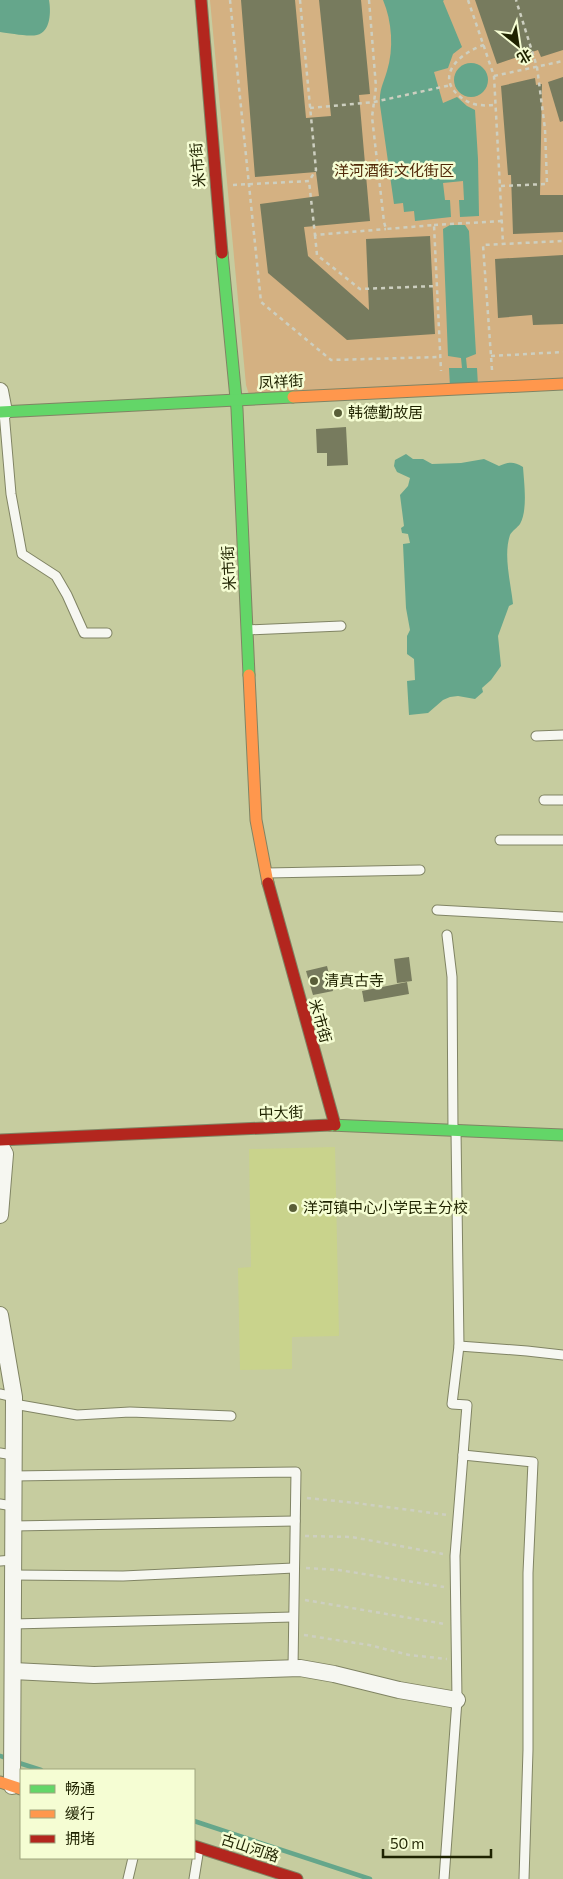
<svg xmlns="http://www.w3.org/2000/svg" width="563" height="1879" viewBox="0 0 563 1879" font-family="Commissioner,'Noto Sans SC',sans-serif">
	<style>
		.built { fill: #c9d38c }
		.green { fill: #d4b182 }
		.water { fill: #65a68b }
		.lines { fill: none; stroke-linecap: round; stroke-linejoin: round }
		.stream { stroke: #65a68b; stroke-width: 4.5 }
		.building { fill: #777b5e }
		.lane-casing { stroke: #808464; stroke-width: 11 }
		.street-casing { stroke: #808464; stroke-width: 18 }
		.fast-casing { stroke: #808464; stroke-width: 13 }
		.slow-casing { stroke: #808464; stroke-width: 13 }
		.jam-casing { stroke: #808464; stroke-width: 13 }
		.path { stroke: #cdcfc0; stroke-width: 2.5; stroke-dasharray: 4 4; stroke-linecap: butt }
		.lane { stroke: #f6f7f1; stroke-width: 9 }
		.street { stroke: #f6f7f1; stroke-width: 16 }
		.fast { stroke: #63d668; stroke-width: 11 }
		.slow { stroke: #ff974d; stroke-width: 11 }
		.jam { stroke: #b3261e; stroke-width: 11 }
		.poi-dot { fill: #595e38; stroke: #f5fdd3; stroke-width: 2 }
		.labels { text-anchor: middle; stroke-width: 5; stroke-linejoin: round; paint-order: stroke }
		.street-label { font-size: 15px; fill: #1f2301; stroke: #f5fdd3 }
		.park-label { font-size: 15px; fill: #522a09; stroke: #f5fdd3 }
		.poi-label { font-size: 15px; fill: #1f2301; stroke: #f5fdd3; text-anchor: start }
	</style>
	<rect width="100%" height="100%" fill="#c6cc9f"/>
	<polygon class="built" points="335,1147 339,1336 292,1337 292,1369 240,1370 238,1268 251,1267 249,1149"/>
	<polygon class="green" points="210,0 563,0 563,384 251,401 246,385"/>
	<g class="water">
		<path d="M0 0H49C51 11 51 32 37 35 28 37 9 33 0 32Z"/>
		<path d="M383 0H444L443 1 462 47 453 54 448 68 434 72 443 103 457 97 467 106 475 110 478 159 479 216 460 217 459 200H464L463 181 443 183 445 200H450L451 217 415 221 414 211 404 212 403 203 394 204 380 105C379 89 383 85 387 71 394 49 392 21 383 0Z"/>
		<circle cx="471" cy="80" r="17"/>
		<polygon points="450,225 465,225 469,231 476,354 466,358 467,368 477,368 478,386 450,387 449,368 462,368 461,358 448,356 443,229"/>
		<path d="M406 454 413 459H423L432 464 461 463 484 459 499 466C509 462 513 461 523 467 524 482 528 510 520 524 517 528 512 531 510 535 503 556 511 583 513 604L509 606 498 636 501 666 491 680 482 688 483 692 475 699 458 696 450 697 443 700 428 713 409 715 407 681 415 680 414 659 407 654V636L410 630 406 608 403 544 410 543 408 534 402 533 401 528 404 526 400 495 408 486 410 478 397 472 394 466 395 460Z"/>
	</g>
	<g class="lines">
		<g class="stream">
			<polyline points="0,1756 9,1759"/>
			<polyline points="16,1762 41,1770"/>
			<polyline points="194,1821 370,1879"/>
		</g>
	</g>
	<g class="building">
		<polygon points="241,0 295,0 306,118 331,116 319,0 361,0 370,94 359,95 370,221 304,227 308,256 369,310 366,239 430,236 435,334 347,340 268,273 260,204 319,196 316,172 255,177"/>
		<polygon points="475,0 563,0 563,50 541,57 538,50 497,64"/>
		<polygon points="563,77 563,121 560,122 548,82"/>
		<polygon points="535,78 536,85 542,84 540,195 563,195 563,232 513,234 511,175 508,175 501,86"/>
		<polygon points="563,255 563,324 533,325 532,315 498,318 495,259"/>
		<polygon points="346,427 348,465 327,466 327,453 317,453 316,429"/>
		<polygon points="409,957 412,981 397,983 394,959"/>
		<polygon points="327,966 333,991 313,995 306,971"/>
		<polygon points="407,982 409,994 364,1002 362,991"/>
	</g>
	<g class="lines">
		<g class="lane-casing">
			<g id="lane">
				<polyline points="4,412 11,494 22,554 56,576 67,595 84,633 107,633"/>
				<polyline points="247,630 341,626"/>
				<polyline points="536,736 563,735"/>
				<polyline points="544,800 563,800"/>
				<polyline points="500,840 563,840"/>
				<polyline points="267,873 420,870"/>
				<polyline points="437,910 563,917"/>
				<polyline points="447,935 452,977 453,1130"/>
				<polyline points="459,1346 527,1351 563,1355"/>
				<polyline points="0,1394 14,1397"/>
				<polyline points="14,1404 77,1415 130,1412 231,1416"/>
				<polyline points="0,1453 13,1455"/>
				<polyline points="463,1455 533,1462 528,1573 528,1750 524,1879"/>
				<polyline points="13,1476 296,1472 293,1668"/>
				<polyline points="0,1504 13,1506"/>
				<polyline points="13,1526 295,1521"/>
				<polyline points="0,1561 13,1560"/>
				<polyline points="13,1575 123,1576 294,1568"/>
				<polyline points="13,1624 293,1617"/>
				<polyline points="128,1879 133,1858"/>
				<polyline points="194,1879 199,1848"/>
				<polyline points="444,1879 457,1700 455,1556 467,1405 452,1404 459,1346 456,1131"/>
			</g>
		</g>
		<g class="street-casing">
			<g id="street">
				<polyline points="0,391 4,412"/>
				<polyline points="0,1145 5,1154 0,1215"/>
				<polyline points="0,1315 14,1397 12,1786"/>
				<polyline points="13,1671 94,1675 300,1668 334,1674 399,1690 457,1700"/>
			</g>
		</g>
		<g class="fast-casing">
			<g id="fast">
				<polyline points="222,253 237,409 249,675"/>
				<polyline points="0,412 293,397"/>
				<polyline points="330,1125 563,1135"/>
			</g>
		</g>
		<g class="slow-casing">
			<g id="slow">
				<polyline points="293,397 563,384"/>
				<polyline points="249,675 256,820 268,883"/>
				<polyline points="0,1782 21,1789"/>
			</g>
		</g>
		<g class="jam-casing">
			<g id="jam">
				<polyline points="201,0 222,253"/>
				<polyline points="268,883 335,1125"/>
				<polyline points="0,1140 330,1125"/>
				<polyline points="194,1846 297,1879"/>
			</g>
		</g>
		<g class="path">
			<polyline points="230,0 261,302 331,360 440,357"/>
			<polyline points="300,0 316,170 309,181"/>
			<polyline points="369,0 376,87 372,117 384,222 386,229 434,225 441,371"/>
			<polyline points="468,0 494,76 503,244"/>
			<path d="M484 45C464 51 435 73 457 94 463 100 472 105 481 105 486 106 491 105 496 105"/>
			<polyline points="494,76 563,61"/>
			<polyline points="310,108 374,102 451,85"/>
			<polyline points="233,185 309,181 315,235 386,229"/>
			<polyline points="501,186 547,184 545,129 537,67 516,0"/>
			<polyline points="434,225 502,221"/>
			<polyline points="315,235 317,255 360,289 437,286"/>
			<polyline points="491,356 563,352"/>
			<polyline points="492,370 483,245 563,241"/>
			<polyline points="307,1498 356,1503 448,1515"/>
			<polyline points="305,1536 352,1537 443,1554"/>
			<polyline points="306,1568 339,1570 444,1587"/>
			<polyline points="305,1600 445,1624"/>
			<polyline points="304,1635 369,1645 409,1655 447,1659"/>
		</g>
		<use href="#lane" class="lane"/>
		<use href="#street" class="street"/>
		<use href="#fast" class="fast"/>
		<use href="#slow" class="slow"/>
		<use href="#jam" class="jam"/>
	</g>
	<g class="poi-dot">
		<circle cx="338" cy="413" r="5"/>
		<circle cx="314" cy="981" r="5"/>
		<circle cx="293" cy="1208" r="5"/>
	</g>
	<g class="labels">
		<g class="street-label">
			<text transform="translate(198 165) rotate(-95)" y="5">米市街</text>
			<text transform="translate(281 382) rotate(-3)" y="5">凤祥街</text>
			<text transform="translate(229 568) rotate(-93)" y="5">米市街</text>
			<text transform="translate(320 1021) rotate(74)" y="5">米市街</text>
			<text transform="translate(281 1113) rotate(-2)" y="5">中大街</text>
			<text transform="translate(250 1848) rotate(18)" y="5">古山河路</text>
		</g>
		<g class="park-label">
			<text x="394" y="176">洋河酒街文化街区</text>
		</g>
		<g class="poi-label">
			<text x="348" y="418">韩德勤故居</text>
			<text x="324" y="986">清真古寺</text>
			<text x="303" y="1213">洋河镇中心小学民主分校</text>
		</g>
	</g>
	<rect x="20" y="1769" width="175" height="90" fill="#f5fdd3" stroke="#9fa67f"/>
	<rect x="30" y="1785" width="25" height="8" fill="#63d668" stroke="#9fa67f"/>
	<text x="65" y="1794" font-size="15" fill="#1f2301">畅通</text>
	<rect x="30" y="1810" width="25" height="8" fill="#ff974d" stroke="#9fa67f"/>
	<text x="65" y="1819" font-size="15" fill="#1f2301">缓行</text>
	<rect x="30" y="1835" width="25" height="8" fill="#b3261e" stroke="#9fa67f"/>
	<text x="65" y="1844" font-size="15" fill="#1f2301">拥堵</text>
	<g transform="translate(518 45) rotate(150)" stroke="#f5fdd3" stroke-width="4" paint-order="stroke">
	<path d="M0-4L9 19L0 12L-9 19Z" fill="#1f2301"/>
	<text y="-8" font-size="14" font-weight="bold" text-anchor="middle" fill="#1f2301">北</text>
	</g>
	<path d="M383 1849v8h108v-8" fill="none" stroke="#1f2301" stroke-width="2.5"/>
	<text x="390" y="1849" font-size="15" fill="#1f2301" stroke="#f5fdd3" stroke-width="4" paint-order="stroke">50 m</text>
</svg>
